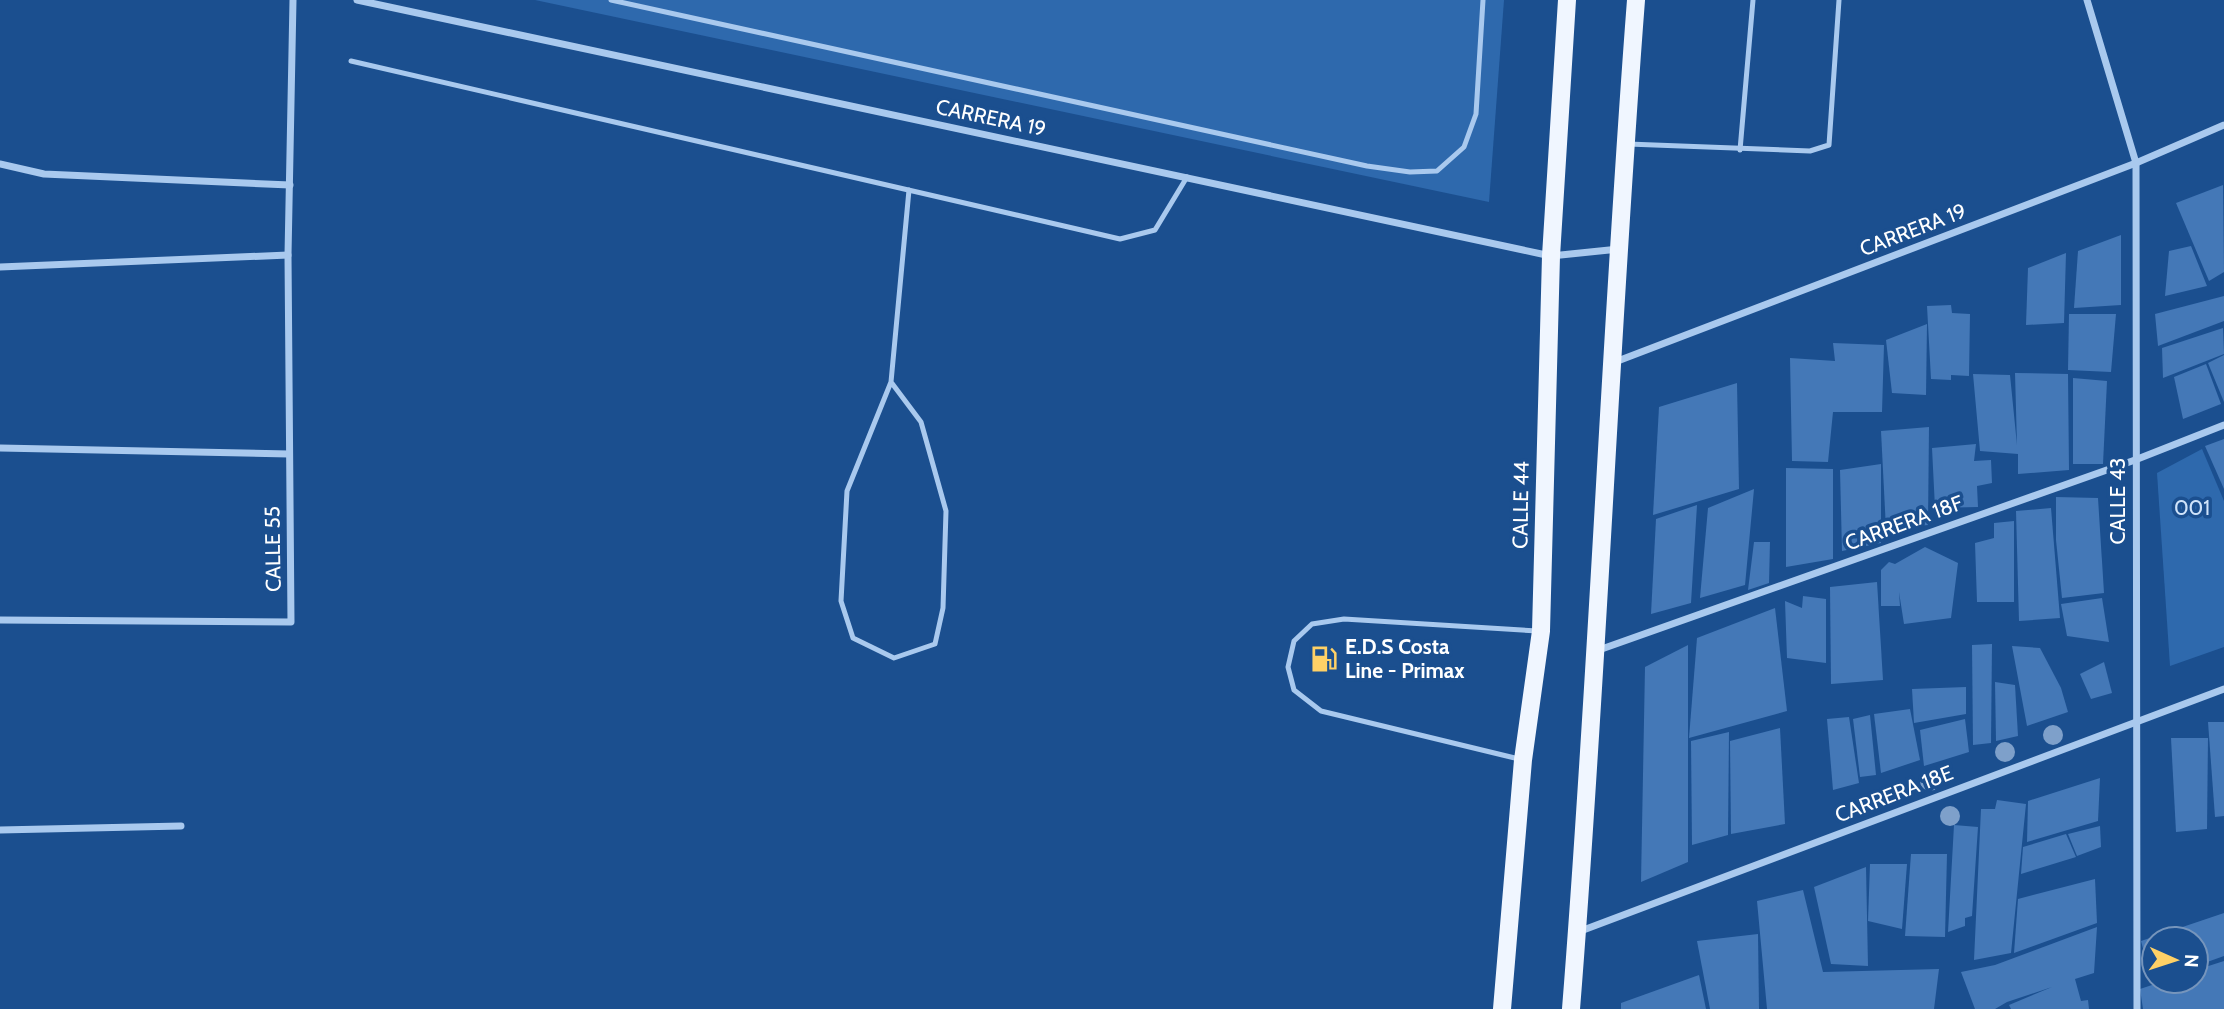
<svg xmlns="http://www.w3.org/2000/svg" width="2224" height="1009" viewBox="0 0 2224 1009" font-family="Cabin,sans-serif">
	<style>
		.green { fill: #2e69ad }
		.building { fill: #4478b7 }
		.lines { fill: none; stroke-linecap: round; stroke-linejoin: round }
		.service { stroke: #a9c9ee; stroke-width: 5 }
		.minor { stroke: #a9c9ee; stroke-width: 7 }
		.primary { stroke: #f0f6ff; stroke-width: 18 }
		.tree { fill: #7ea0ca }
		.labels { text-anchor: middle; stroke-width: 7; stroke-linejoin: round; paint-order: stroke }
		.street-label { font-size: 21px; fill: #fff; stroke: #1b4f8f }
		.park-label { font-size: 21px; fill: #cfe3fa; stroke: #1b4f8f }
		.poi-label { font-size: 21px; font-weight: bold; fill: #fff; stroke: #1b4f8f; text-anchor: start }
	</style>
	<rect width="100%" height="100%" fill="#1b4f8f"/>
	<g class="green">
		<polygon points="535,0 1504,0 1489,202"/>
		<polygon points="2202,449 2224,501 2224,647 2170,666 2157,473"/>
	</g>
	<g class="building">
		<polygon points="2223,185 2224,272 2209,281 2176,203"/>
		<polygon points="2121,235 2121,305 2074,308 2078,251"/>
		<polygon points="2191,246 2207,286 2165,296 2169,251"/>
		<polygon points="2066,253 2064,323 2026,325 2028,268"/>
		<polygon points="2224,296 2224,321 2158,346 2155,314"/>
		<polygon points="1951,305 1952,313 1970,314 1969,376 1951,375 1951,380 1931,379 1927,306"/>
		<polygon points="2069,314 2116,314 2111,372 2068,370"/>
		<polygon points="1927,324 1926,395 1892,393 1886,340"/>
		<polygon points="2223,328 2224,354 2163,378 2162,348"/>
		<polygon points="1833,343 1884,345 1882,412 1833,412 1828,462 1792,461 1790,358 1835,361"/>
		<polygon points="2224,355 2224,402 2208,363"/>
		<polygon points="2206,364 2221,404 2183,419 2174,377"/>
		<polygon points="2015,373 2068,374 2069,470 2018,474 2018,454 1980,451 1973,374 2010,375 2017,445"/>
		<polygon points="2073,378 2107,381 2103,464 2073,464"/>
		<polygon points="1737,383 1739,489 1653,515 1659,407"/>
		<polygon points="1929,427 1928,525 1886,529 1881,431"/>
		<polygon points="2224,439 2224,489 2205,446"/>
		<polygon points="1976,444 1974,461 1991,460 1992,483 1977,486 1978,507 1935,508 1932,448"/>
		<polygon points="1881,464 1881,543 1842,551 1840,470"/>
		<polygon points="1786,468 1833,469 1833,559 1786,567"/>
		<polygon points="1754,489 1745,585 1700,598 1708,508"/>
		<polygon points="2056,497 2098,498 2104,593 2062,598 2056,540"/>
		<polygon points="1697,505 1691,603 1651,614 1656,519"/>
		<polygon points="2051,508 2060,618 2019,621 2016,511"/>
		<polygon points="2014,521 2014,602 1977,602 1975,543 1994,538 1994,523"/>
		<polygon points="1754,542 1770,542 1769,583 1748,590"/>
		<polygon points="1925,547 1958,563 1951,618 1904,624 1899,592 1900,606 1881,606 1881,570 1889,562 1895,564"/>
		<polygon points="1877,582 1883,680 1831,684 1830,587"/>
		<polygon points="1803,596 1826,599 1826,663 1787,658 1785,601 1802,608"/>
		<polygon points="2102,598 2109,642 2067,636 2061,604"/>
		<polygon points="1775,608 1787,711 1689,738 1697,638"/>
		<polygon points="1992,644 1991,743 1973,745 1972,645"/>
		<polygon points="1688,645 1688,862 1641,882 1645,667"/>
		<polygon points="2012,646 2040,648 2061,688 2068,712 2027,726"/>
		<polygon points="2104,662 2112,693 2091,699 2080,674"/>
		<polygon points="1995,682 2015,685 2018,736 1996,741"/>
		<polygon points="1966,687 1966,714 1914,723 1912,689"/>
		<polygon points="1910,709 1920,760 1881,773 1874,714"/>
		<polygon points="1870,715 1876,775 1860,777 1853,719"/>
		<polygon points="1849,717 1859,783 1833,790 1827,719"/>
		<polygon points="1965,719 1969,752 1924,766 1920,730"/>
		<polygon points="2208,722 2224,722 2224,816 2215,817"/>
		<polygon points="1780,728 1785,824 1731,834 1730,741"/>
		<polygon points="1729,732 1728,835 1692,845 1691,741"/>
		<polygon points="2171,738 2208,738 2207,829 2176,832"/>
		<polygon points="2100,778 2098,821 2027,842 2028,801"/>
		<polygon points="1997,800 2026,804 2011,953 1974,960 1981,809 1995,809"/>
		<polygon points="1954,825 1978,827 1972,916 1965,918 1965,926 1948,932"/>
		<polygon points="2100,826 2101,847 2077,856 2068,834"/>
		<polygon points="2066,834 2076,857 2021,874 2023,847"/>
		<polygon points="1911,854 1947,854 1945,937 1905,936"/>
		<polygon points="1870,864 1907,864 1902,929 1868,921"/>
		<polygon points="1866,867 1868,966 1831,964 1814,887"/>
		<polygon points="2095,879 2097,923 2014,953 2018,899"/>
		<polygon points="1803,890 1823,972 1939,969 1934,1009 1767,1009 1757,901"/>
		<polygon points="2224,913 2224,956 2196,966 2196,939 2154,939 2154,981 2152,982 2141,941"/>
		<polygon points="2097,927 2094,973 2075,979 2081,1001 2088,1000 2089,1009 2011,1009 2009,1005 2052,987 2007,1002 1995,1009 1975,1009 1961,972 1995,965"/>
		<polygon points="1758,934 1759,1009 1710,1009 1697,941"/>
		<polygon points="2224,961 2224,1009 2143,1009 2140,989 2164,981 2196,981 2196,970"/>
		<polygon points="1699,975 1706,1009 1621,1009 1621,1003"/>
	</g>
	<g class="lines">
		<g class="service">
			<polyline points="611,0 1367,166 1410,172 1437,171 1464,147 1476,114 1483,0"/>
			<polyline points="351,61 1120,239 1155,230 1187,177"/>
			<polyline points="1628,144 1810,151 1829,145 1839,0"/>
			<polyline points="1740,150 1753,0"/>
			<polyline points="891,382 921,422 946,511 943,608 935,644 894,658 853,638 841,601 847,491 891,382 909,190"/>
			<polyline points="1519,759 1321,711 1294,690 1288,667 1294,641 1312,624 1344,619 1538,631"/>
		</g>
		<g class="minor">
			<polyline points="357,0 1551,256 1619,249"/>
			<polyline points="2087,0 2136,163 2137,1009"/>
			<polyline points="0,164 44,174 290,185"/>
			<polyline points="0,267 288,255"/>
			<polyline points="1615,362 2136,163 2224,125"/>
			<polyline points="0,448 289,454"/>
			<polyline points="0,620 291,622 288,255 293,0"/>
			<polyline points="1596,651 2135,460 2224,425"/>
			<polyline points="0,830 181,826"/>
			<polyline points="1578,932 2224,689"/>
		</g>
		<g class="primary">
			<polyline points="1502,1009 1523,760 1541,631 1551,256 1567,0"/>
			<path d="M1571 1009C1598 673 1610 336 1636 0"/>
		</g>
	</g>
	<g class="tree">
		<circle cx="2053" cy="735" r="10"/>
		<circle cx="2005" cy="752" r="10"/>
		<circle cx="1930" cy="781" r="10"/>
		<circle cx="1950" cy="816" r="10"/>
	</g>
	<defs>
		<g id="fuel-bare" transform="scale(2.1)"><path d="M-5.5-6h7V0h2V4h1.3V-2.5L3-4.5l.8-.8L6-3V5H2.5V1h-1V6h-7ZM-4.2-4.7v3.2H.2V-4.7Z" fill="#ffd166" stroke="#1b4f8f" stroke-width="2.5" paint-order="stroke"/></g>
	</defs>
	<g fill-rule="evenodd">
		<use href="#fuel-bare" x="1324" y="659"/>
	</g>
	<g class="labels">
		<g class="street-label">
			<text transform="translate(991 118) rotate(12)" y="7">CARRERA 19</text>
			<text transform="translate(1913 230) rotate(-21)" y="7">CARRERA 19</text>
			<text transform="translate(2118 501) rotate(-90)" y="7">CALLE 43</text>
			<text transform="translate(1521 505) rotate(-89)" y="7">CALLE 44</text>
			<text transform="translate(1904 523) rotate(-20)" y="7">CARRERA 18F</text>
			<text transform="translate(273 549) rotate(-91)" y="7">CALLE 55</text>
			<text transform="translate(1894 794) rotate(-21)" y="7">CARRERA 18E</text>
		</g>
		<g class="park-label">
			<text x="2192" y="515">001</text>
		</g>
		<g class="poi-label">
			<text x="1345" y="654">E.D.S Costa<tspan x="1345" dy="24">Line - Primax</tspan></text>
		</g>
	</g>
	<g transform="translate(2175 960) rotate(93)"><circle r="33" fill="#1b4f8f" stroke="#7695bc" stroke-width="2"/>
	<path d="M0-5L12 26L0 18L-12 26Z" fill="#ffd166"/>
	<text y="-10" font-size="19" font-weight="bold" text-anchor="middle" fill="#ffffff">N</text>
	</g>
</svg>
